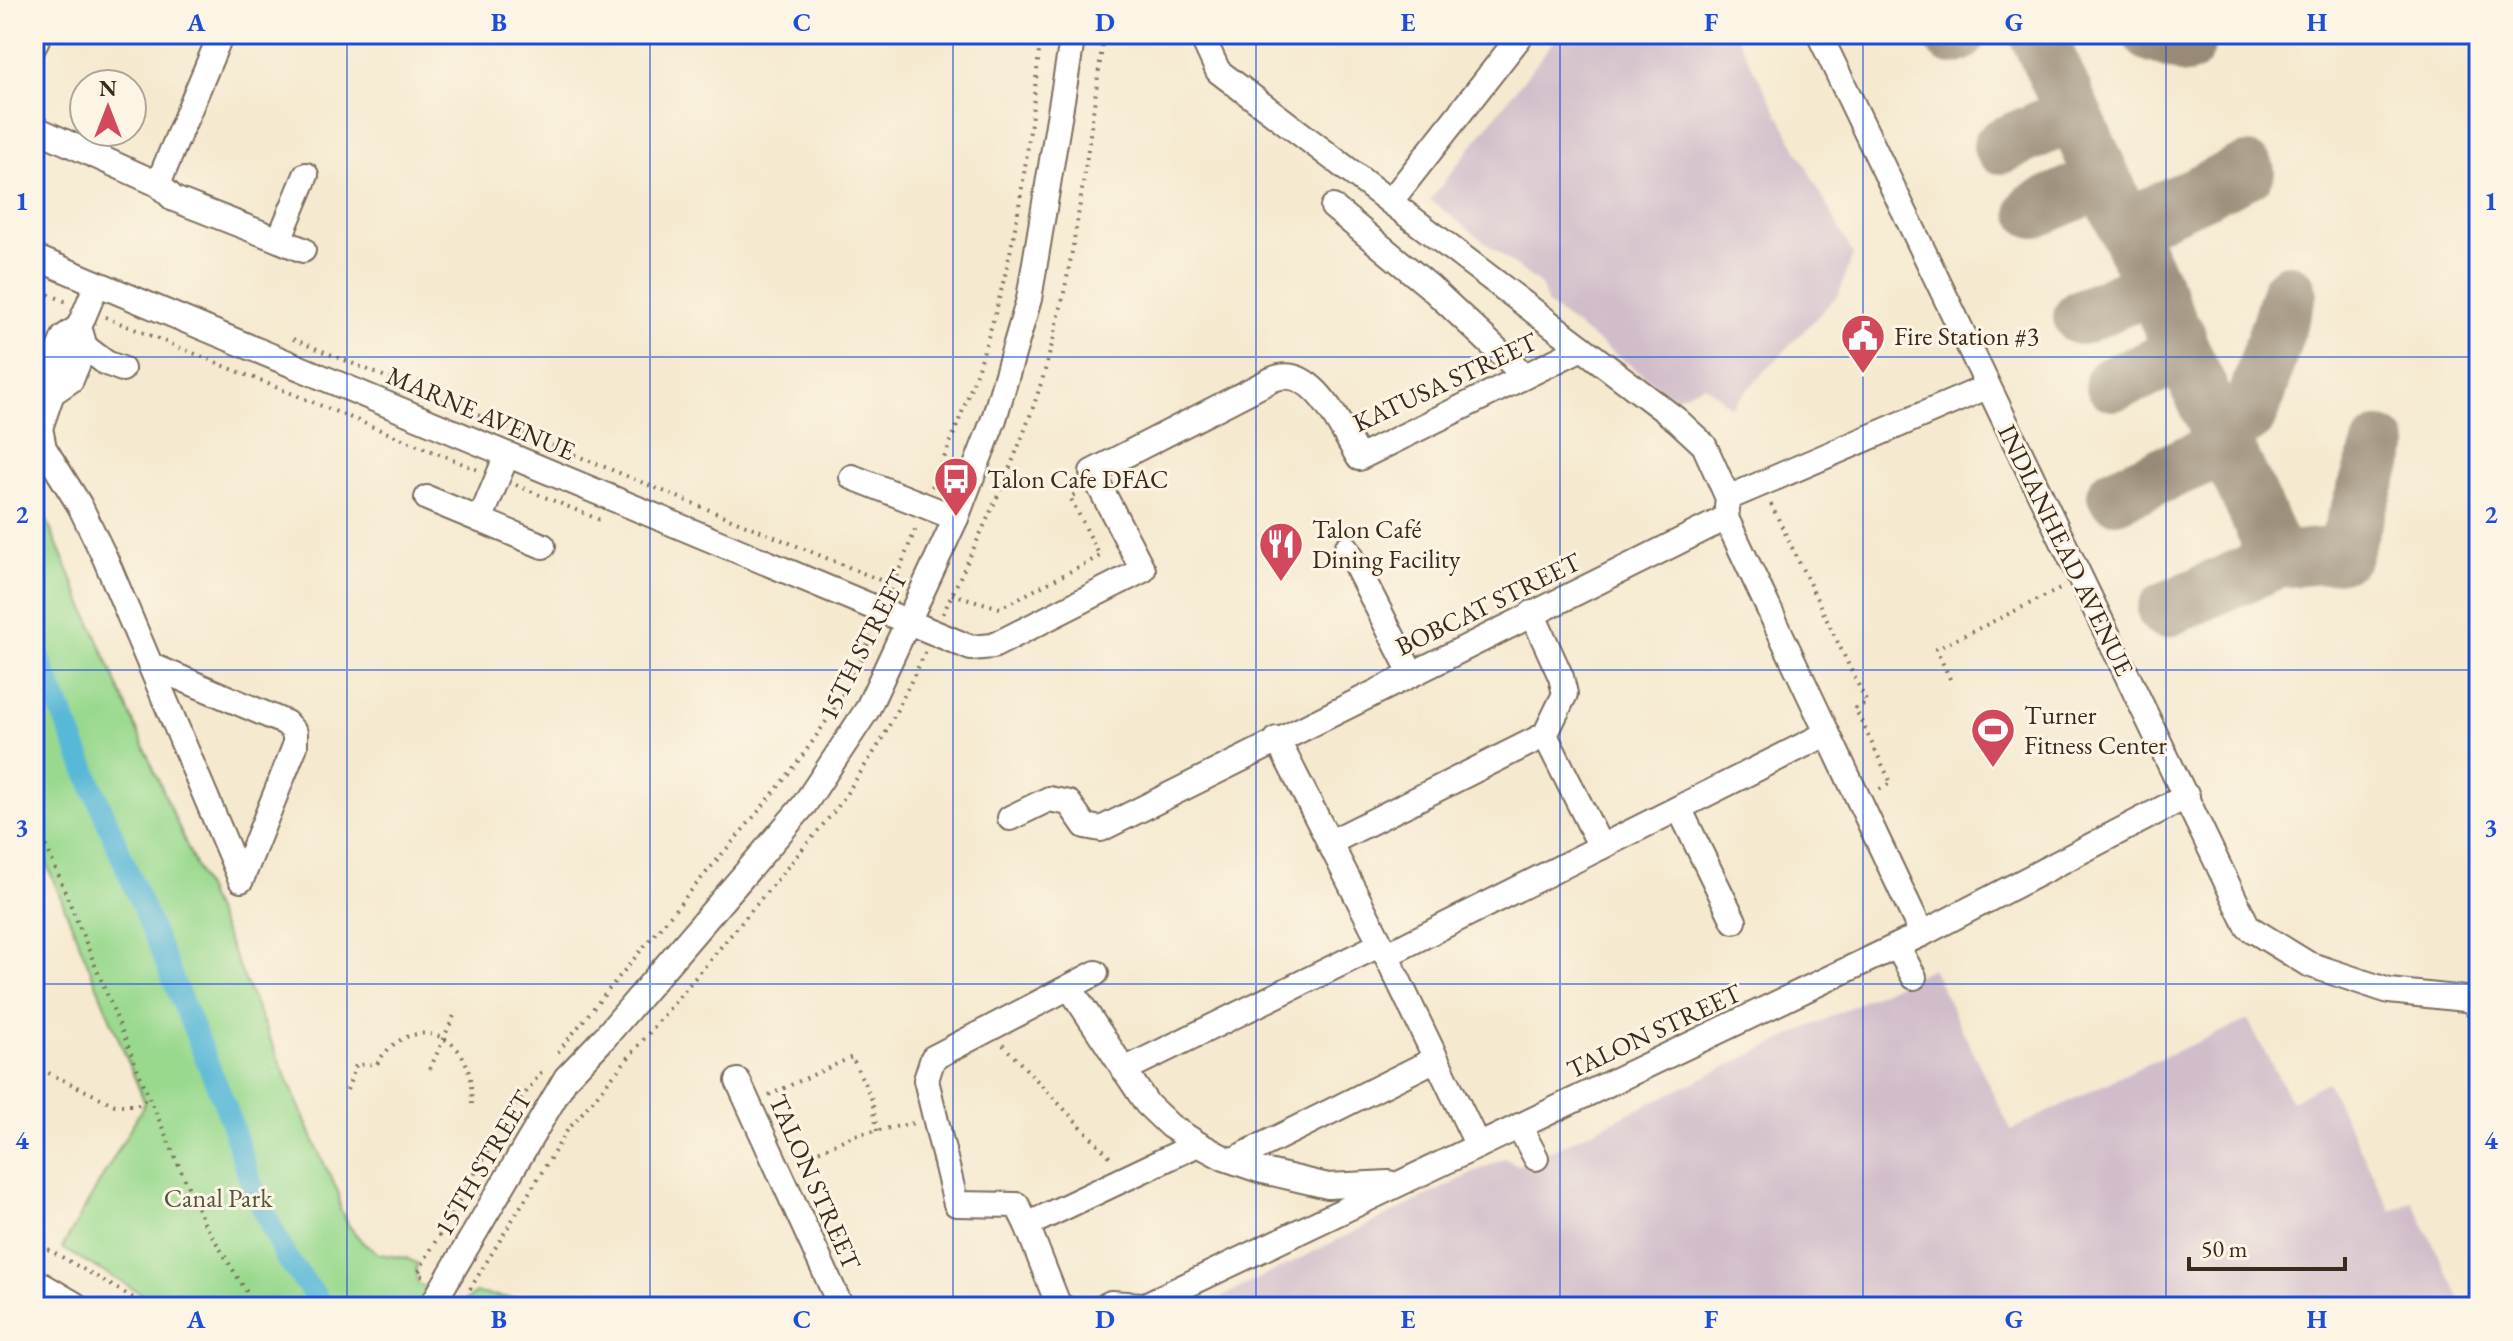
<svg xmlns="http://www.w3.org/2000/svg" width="2513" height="1341" viewBox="0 0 2513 1341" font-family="'EB Garamond',serif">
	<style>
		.industrial { fill: #d1bdca }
		.green { fill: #99d98e; stroke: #6a8256; stroke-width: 2 }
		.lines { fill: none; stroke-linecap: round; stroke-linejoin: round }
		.canal { stroke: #59b8d7; stroke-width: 22 }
		.taxiway { stroke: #988a76; stroke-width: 56 }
		.minor-casing { stroke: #7c6d5c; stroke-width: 28 }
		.major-casing { stroke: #7c6d5c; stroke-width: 34 }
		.path { stroke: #7c6d5c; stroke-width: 4; stroke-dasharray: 2 6; stroke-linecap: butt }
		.minor { stroke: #fff; stroke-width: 24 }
		.major { stroke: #fff; stroke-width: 30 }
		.grid { fill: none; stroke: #1d4ed8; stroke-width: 2; stroke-opacity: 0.55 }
		.labels { text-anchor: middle; stroke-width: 6; stroke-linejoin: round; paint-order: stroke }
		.poi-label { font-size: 26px; fill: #3b2a1e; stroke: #fcf5e5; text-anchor: start }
		.street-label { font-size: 26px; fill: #3b2a1e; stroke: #fcf5e5 }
		.park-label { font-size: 26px; fill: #52563a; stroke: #fcf5e5 }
		.neatline { fill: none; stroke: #1d4ed8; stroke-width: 3 }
		.grid-label { font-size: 26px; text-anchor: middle; font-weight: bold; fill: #1d4ed8 }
	</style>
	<rect width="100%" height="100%" fill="#fcf5e5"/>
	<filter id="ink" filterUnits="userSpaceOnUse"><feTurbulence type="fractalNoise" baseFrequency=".0125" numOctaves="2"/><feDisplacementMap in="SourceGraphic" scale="16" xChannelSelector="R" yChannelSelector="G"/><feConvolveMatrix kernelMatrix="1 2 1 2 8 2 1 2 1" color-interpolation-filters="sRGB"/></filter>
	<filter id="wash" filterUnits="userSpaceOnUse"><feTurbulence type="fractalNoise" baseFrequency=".006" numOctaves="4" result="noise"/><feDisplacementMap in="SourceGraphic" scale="32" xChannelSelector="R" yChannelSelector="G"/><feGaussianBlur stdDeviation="1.8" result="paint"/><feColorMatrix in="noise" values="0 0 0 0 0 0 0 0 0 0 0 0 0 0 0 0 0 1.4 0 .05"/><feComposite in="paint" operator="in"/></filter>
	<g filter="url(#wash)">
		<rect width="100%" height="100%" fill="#f5e9cf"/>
		<g class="industrial">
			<polygon points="1559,34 1684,34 1687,37 1735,34 1853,254 1839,294 1731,407 1705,385 1675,398 1548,305 1541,285 1430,200"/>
			<polygon points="1932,968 2011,1130 2138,1068 2248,1020 2291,1101 2327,1082 2391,1211 2412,1201 2464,1307 1201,1307 1504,1158 1518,1165 1536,1158"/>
		</g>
		<polygon class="green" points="34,491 320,1155 339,1194 340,1209 349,1226 363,1243 379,1254 406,1258 418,1264 416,1269 417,1283 458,1305 477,1293 569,1307 165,1307 62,1248 145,1103 44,857 34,859"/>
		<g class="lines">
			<polyline class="canal" points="34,646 226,1107 250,1181 285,1256 324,1307"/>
			<g class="taxiway">
				<path d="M2037 34 2210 411C2224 425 2240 428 2252 410L2289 292"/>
				<polyline points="2151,34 2187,46"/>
				<polyline points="1952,37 1959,34"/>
				<polyline points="2001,146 2060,120 2067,101"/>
				<polyline points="2035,210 2092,185 2109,192"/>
				<polyline points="2133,243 2135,226 2140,220 2247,171"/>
				<polyline points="2081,317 2140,291 2153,292 2160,299"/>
				<path d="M2113 383C2135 374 2178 364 2178 336"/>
				<polyline points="2210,411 2278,560 2343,554 2380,446"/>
				<polyline points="2115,495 2226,447"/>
				<polyline points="2165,610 2278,560"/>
			</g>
		</g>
	</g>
	<g filter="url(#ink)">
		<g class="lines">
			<g class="minor-casing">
				<g id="minor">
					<polyline points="1201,34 1218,71 1677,420 1704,445 1728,498"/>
					<polyline points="1819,34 2248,927 2308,964 2389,991 2475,1000 2479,996"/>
					<polyline points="34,46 39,34"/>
					<polyline points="34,128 158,184 221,34"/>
					<polyline points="158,184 174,199 279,240 306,175"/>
					<polyline points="1390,202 1522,34"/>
					<polyline points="1333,207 1429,286 1524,375"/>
					<polyline points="279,240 303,250"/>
					<path d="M34 257 971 648 993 646 1143 570 1092 472 1271 380C1313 360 1341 429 1359 458L1582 348"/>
					<polyline points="79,327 64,337 50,370 52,393 40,428 44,448 80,506 105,558 241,880 295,746 295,733 286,723 150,665"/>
					<polyline points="85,347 106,363 122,369"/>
					<polyline points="52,393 71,380 80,358 85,347 79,327 97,284"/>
					<polyline points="852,477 956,518"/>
					<polyline points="427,498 543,546"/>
					<polyline points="1726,518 1922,934"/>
					<polyline points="480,520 507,455"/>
					<polyline points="1347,548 1411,673"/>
					<polyline points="1532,613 1561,677 1565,694 1545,735"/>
					<polyline points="1277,739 1381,944 1478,1146"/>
					<polyline points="1679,808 1734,921"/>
					<polyline points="1010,818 1049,799 1069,803 1085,826 1101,829 1726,518 1728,498 1987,387"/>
					<polyline points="1329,843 1545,735 1601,847"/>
					<polyline points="1897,946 1914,977"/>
					<polyline points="1386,955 1826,734"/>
					<polyline points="1070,988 1147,1104 1170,1126 1198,1144 1224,1158 1259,1170 1328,1186 1389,1183"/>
					<polyline points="1124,1070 1381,944"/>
					<polyline points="738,1081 841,1307"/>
					<polyline points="1519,1126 1536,1158"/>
					<polyline points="1233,1160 1436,1059"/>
					<polyline points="1027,1225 1198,1144"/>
					<polyline points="431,1307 566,1078 605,1037 804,805 867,710 956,518 994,419 1029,299 1073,34"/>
					<polyline points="1063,1307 1058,1304 1027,1225 1017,1205 956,1204 926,1080 933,1058 1096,973"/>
					<polyline points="1103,1307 1111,1303 1142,1305"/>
					<polyline points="1141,1307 1922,934 2187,796"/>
				</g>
			</g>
			<g class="major-casing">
				<g id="major">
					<polyline points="2475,1000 2479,1005"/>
					<polyline points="34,1284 73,1307"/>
				</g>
			</g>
			<g class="path">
				<polyline points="34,288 67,302"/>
				<polyline points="105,317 478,470"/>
				<polyline points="293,339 892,585"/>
				<polyline points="516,485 600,520"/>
				<path d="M932 487C961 418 988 348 1005 275 1024 195 1032 115 1041 34"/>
				<polyline points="1771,504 1867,703 1855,708 1891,783 1878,790"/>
				<polyline points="891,591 917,525"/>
				<polyline points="952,594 1000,608 1100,556 1070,497 1077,493"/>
				<path d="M943 614C979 536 1018 459 1043 377 1076 265 1087 149 1104 34"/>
				<polyline points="1950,679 1936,649 2062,588"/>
				<polyline points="34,816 149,1097 203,1221 256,1307"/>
				<polyline points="1003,1045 1113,1160"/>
				<path d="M558 1052C606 992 656 932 706 873 773 794 835 727 874 629"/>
				<polyline points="34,1066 115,1105 137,1105 149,1097"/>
				<polyline points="430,1069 456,1011"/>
				<path d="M347 1090 356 1065 377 1064C394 1034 431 1021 457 1049 470 1062 472 1087 472 1104"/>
				<polyline points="769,1095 852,1057 872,1100 877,1131"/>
				<polyline points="797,1160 855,1135 914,1123"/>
				<polyline points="34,1241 149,1307"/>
				<polyline points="423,1276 418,1273 427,1256 509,1115 542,1071"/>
				<polyline points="470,1289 567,1131 837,808 882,740 926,651"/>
				<polyline points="463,1297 477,1307"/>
			</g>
			<use href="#minor" class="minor"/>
			<use href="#major" class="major"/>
		</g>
	</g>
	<path class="grid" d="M347 34V1307M650 34V1307M953 34V1307M1256 34V1307M1560 34V1307M1863 34V1307M2166 34V1307M34 357H2479M34 670H2479M34 984H2479"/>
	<defs>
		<g id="civic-pin" transform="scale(2.3)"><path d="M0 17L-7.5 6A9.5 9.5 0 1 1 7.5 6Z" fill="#d1495b" stroke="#fcf5e5"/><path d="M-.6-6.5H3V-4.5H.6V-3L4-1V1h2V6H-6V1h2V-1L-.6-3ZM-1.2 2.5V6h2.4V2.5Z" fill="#fff"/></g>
		<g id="bus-pin" transform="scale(2.3)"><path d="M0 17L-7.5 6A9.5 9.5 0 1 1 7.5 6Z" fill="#d1495b" stroke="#fcf5e5"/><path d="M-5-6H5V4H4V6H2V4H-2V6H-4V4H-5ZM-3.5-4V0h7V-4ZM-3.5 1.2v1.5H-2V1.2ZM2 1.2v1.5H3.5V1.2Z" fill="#fff"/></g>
		<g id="restaurant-pin" transform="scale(2.3)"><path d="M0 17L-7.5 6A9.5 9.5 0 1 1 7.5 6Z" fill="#d1495b" stroke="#fcf5e5"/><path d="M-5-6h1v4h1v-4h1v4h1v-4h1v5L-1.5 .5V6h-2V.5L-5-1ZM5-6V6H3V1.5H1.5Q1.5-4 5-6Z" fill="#fff"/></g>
		<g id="stadium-pin" transform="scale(2.3)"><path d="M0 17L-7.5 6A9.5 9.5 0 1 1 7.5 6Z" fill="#d1495b" stroke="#fcf5e5"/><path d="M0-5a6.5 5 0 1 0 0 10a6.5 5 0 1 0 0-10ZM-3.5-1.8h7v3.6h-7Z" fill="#fff"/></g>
	</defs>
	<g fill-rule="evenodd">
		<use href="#civic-pin" x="1863" y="336"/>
		<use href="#bus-pin" x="956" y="479"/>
		<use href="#restaurant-pin" x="1281" y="544"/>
		<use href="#stadium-pin" x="1993" y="730"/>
	</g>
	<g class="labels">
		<g class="poi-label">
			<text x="1894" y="345">Fire Station #3</text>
			<text x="987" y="488">Talon Cafe DFAC</text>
			<text x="1312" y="538">Talon Café<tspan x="1312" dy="30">Dining Facility</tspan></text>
			<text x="2024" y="724">Turner<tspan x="2024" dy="30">Fitness Center</tspan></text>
		</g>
		<g class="street-label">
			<text transform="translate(1445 382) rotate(-25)" y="9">KATUSA STREET</text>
			<text transform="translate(481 413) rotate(23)" y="9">MARNE AVENUE</text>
			<text transform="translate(2066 550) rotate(64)" y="9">INDIANHEAD AVENUE</text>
			<text transform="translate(1488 604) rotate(-26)" y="9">BOBCAT STREET</text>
			<text transform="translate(863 645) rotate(-63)" y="9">15TH STREET</text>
			<text transform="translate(1654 1031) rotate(-25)" y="9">TALON STREET</text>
			<text transform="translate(483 1163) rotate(-59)" y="9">15TH STREET</text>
			<text transform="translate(815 1182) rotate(66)" y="9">TALON STREET</text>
		</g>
		<g class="park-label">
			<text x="218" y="1207">Canal Park</text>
		</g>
	</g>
	<rect width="2513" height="1341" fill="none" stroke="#fcf5e5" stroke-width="88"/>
	<g transform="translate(108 108)"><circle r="38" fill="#fcf5e5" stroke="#afa495" stroke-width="2"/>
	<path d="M0-6L14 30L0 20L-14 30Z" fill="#d1495b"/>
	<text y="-12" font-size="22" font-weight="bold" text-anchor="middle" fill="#3b2a1e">N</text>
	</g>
	<path d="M2189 1257v12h156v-12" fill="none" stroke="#3b2a1e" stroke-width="4"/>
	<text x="2201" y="1257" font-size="24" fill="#3b2a1e" stroke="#fcf5e5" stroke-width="6" paint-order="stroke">50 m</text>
	<rect x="44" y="44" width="2425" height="1253" class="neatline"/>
	<g class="grid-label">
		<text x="196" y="31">A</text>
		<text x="499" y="31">B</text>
		<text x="802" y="31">C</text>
		<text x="1105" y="31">D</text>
		<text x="1408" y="31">E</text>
		<text x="1711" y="31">F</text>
		<text x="2014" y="31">G</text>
		<text x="2317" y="31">H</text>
		<text x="22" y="210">1</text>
		<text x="2491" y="210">1</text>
		<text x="22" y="523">2</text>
		<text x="2491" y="523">2</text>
		<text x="22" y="836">3</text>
		<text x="2491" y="836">3</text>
		<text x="22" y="1149">4</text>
		<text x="2491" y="1149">4</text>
		<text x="196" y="1328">A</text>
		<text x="499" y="1328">B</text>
		<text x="802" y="1328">C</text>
		<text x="1105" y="1328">D</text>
		<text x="1408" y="1328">E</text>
		<text x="1711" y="1328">F</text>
		<text x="2014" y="1328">G</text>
		<text x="2317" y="1328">H</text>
	</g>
</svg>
